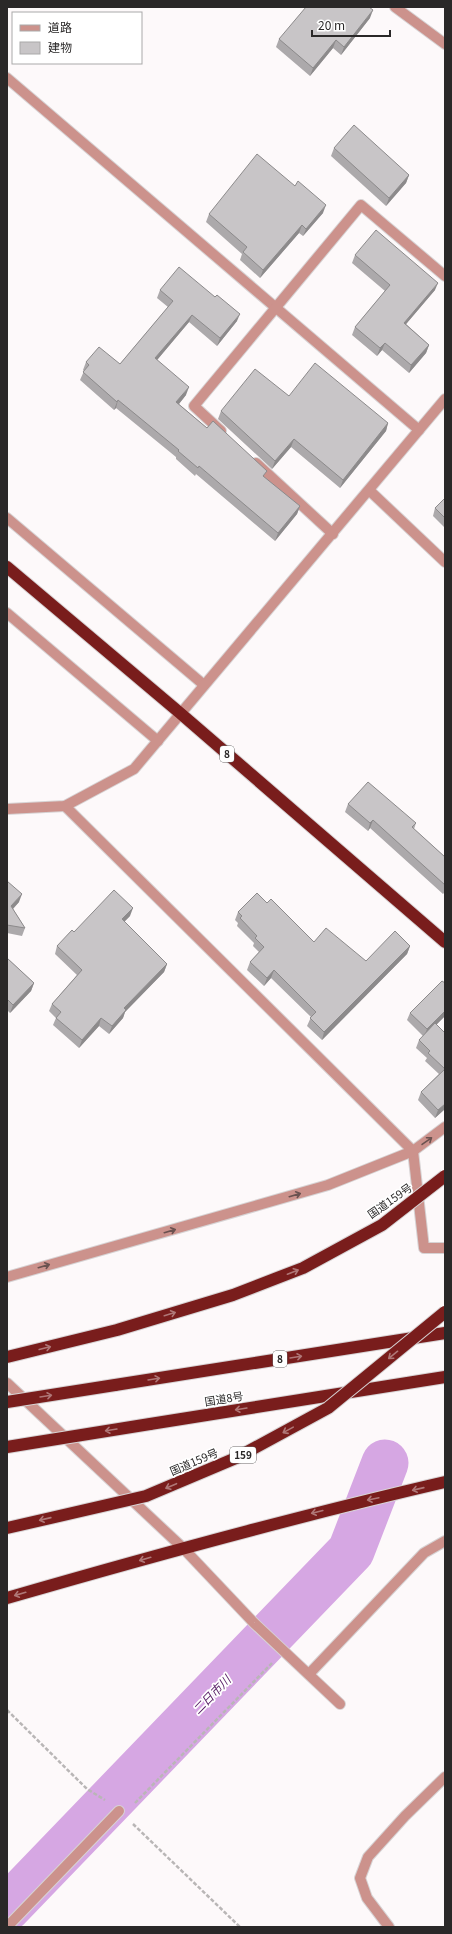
<svg xmlns="http://www.w3.org/2000/svg" width="452" height="1934" viewBox="0 0 452 1934" font-family="Georgia,'Noto Sans JP',serif">
	<style>
		.lines { fill: none; stroke-linecap: round; stroke-linejoin: round }
		.river { stroke: #d6a7e3; stroke-width: 47 }
		.minor-casing { stroke: #d7d3d4; stroke-width: 12 }
		.highway-casing { stroke: #d7d3d4; stroke-width: 14 }
		.path { stroke: #b9b6b6; stroke-width: 2.5; stroke-dasharray: 4 2; stroke-linecap: butt }
		.minor { stroke: #cc928c; stroke-width: 10 }
		.highway { stroke: #791d1c; stroke-width: 12 }
		.highway-bridge-casing { stroke: #d7d3d4; stroke-width: 14; stroke-linecap: butt }
		.highway-bridge { stroke: #791d1c; stroke-width: 12 }
		.wall { fill: #aca9ab }
		.shaded-wall { fill: #8c8a8b }
		.building { fill: #c8c5c7; stroke: #8c8a8b }
		.oneway { stroke: #6b5250 }
		.oneway2 { stroke: #af7777 }
		.labels { text-anchor: middle; stroke-width: 3.5; stroke-linejoin: round; paint-order: stroke }
		.shield { fill: #fff; stroke: #6a6868; stroke-width: 1 }
		.shield-label { font-size: 10px; font-weight: bold; fill: #2a2828 }
		.street-label { font-size: 11px; fill: #2a2828; stroke: #fff }
		.water-label { font-size: 12px; font-style: italic; fill: #561c64; stroke: #fff }
	</style>
	<rect width="100%" height="100%" fill="#fdf9fa"/>
	<g class="lines">
		<polyline class="river" points="7,1908 351,1551 385,1463"/>
		<g class="minor-casing">
			<g id="minor">
				<polyline points="395,7 445,44"/>
				<polyline points="7,78 419,430"/>
				<polyline points="221,431 194,406 361,205 445,276"/>
				<polyline points="256,463 333,534"/>
				<polyline points="370,491 445,562"/>
				<polyline points="7,518 204,685"/>
				<polyline points="7,613 158,741"/>
				<polyline points="65,806 413,1151 424,1248 445,1248"/>
				<polyline points="7,809 65,806 134,769 445,399"/>
				<polyline points="7,1277 328,1185 413,1151 445,1127"/>
				<polyline points="7,1383 183,1548 254,1623 340,1704"/>
				<polyline points="309,1674 424,1553 445,1541"/>
				<polyline points="7,1927 119,1811"/>
				<polyline points="389,1927 367,1898 360,1878 368,1857 405,1816 445,1777"/>
			</g>
		</g>
		<g class="highway-casing">
			<g id="highway">
				<polyline points="7,567 180,713 445,942"/>
				<polyline points="115,1385 445,1333"/>
				<polyline points="150,1424 445,1377"/>
				<path d="M7 1598C152 1556 298 1516 445 1482"/>
			</g>
		</g>
		<g class="path">
			<polyline points="7,1710 87,1789 105,1800"/>
			<polyline points="135,1803 272,1663"/>
			<polyline points="133,1824 240,1927"/>
		</g>
		<use href="#minor" class="minor"/>
		<use href="#highway" class="highway"/>
		<g class="highway-bridge-casing">
			<g id="highway-bridge">
				<polyline points="7,1357 117,1330 233,1295 303,1268 382,1225 445,1176"/>
				<polyline points="7,1402 115,1385"/>
				<polyline points="7,1447 150,1424"/>
				<polyline points="7,1528 146,1496 236,1458 328,1408 445,1312"/>
			</g>
		</g>
		<use href="#highway-bridge" class="highway-bridge"/>
	</g>
	<g class="wall">
		<polygon points="370,18 341,55 333,48 310,76 276,47 279,39"/>
		<polygon points="334,148 409,175 406,183 386,206 331,156"/>
		<polygon points="323,213 303,236 299,233 260,278 240,260 242,254 206,222 209,214"/>
		<polygon points="355,255 435,290 406,324 429,345 426,353 409,373 382,350 377,356 352,335 355,327 385,291 352,263"/>
		<polygon points="160,290 237,321 217,346 189,322 157,360 186,395 179,404 264,477 300,506 297,514 275,541 196,474 195,476 176,459 176,457 116,408 114,410 80,380 84,371 83,370 86,362 120,364 168,307 157,298"/>
		<polygon points="289,396 388,423 386,431 340,488 291,447 272,469 218,419 221,411"/>
		<polygon points="445,498 445,528 433,516 435,508"/>
		<polygon points="348,804 416,823 414,829 445,857 445,892 443,894 370,828 368,831 345,812"/>
		<polygon points="7,881 19,902 13,909 25,928 22,936 7,933"/>
		<polygon points="267,903 314,942 366,961 410,946 407,954 322,1040 307,1026 311,1017 271,978 264,986 247,970 250,962 259,952 253,946 254,943 237,926 238,923 235,920 238,912"/>
		<polygon points="130,916 124,922 167,964 164,972 125,1012 123,1018 109,1034 99,1026 79,1048 53,1025 56,1018 49,1011 52,1004 77,975 55,954 57,946 74,932"/>
		<polygon points="7,958 34,983 31,991 10,1013 7,1010"/>
		<polygon points="445,983 445,1016 436,1025 445,1033 445,1109 435,1118 418,1100 421,1092 439,1074 425,1061 427,1058 416,1048 419,1040 423,1036 407,1020 410,1013"/>
	</g>
	<g class="shaded-wall">
		<polygon points="373,10 370,18 341,55 344,47"/>
		<polygon points="336,40 333,48 310,76 313,68"/>
		<polygon points="409,175 406,183 386,206 389,198"/>
		<polygon points="326,205 323,213 303,236 306,229"/>
		<polygon points="302,225 299,233 260,278 263,270"/>
		<polygon points="438,283 435,290 401,330 404,323"/>
		<polygon points="240,314 237,321 217,346 220,338"/>
		<polygon points="192,315 189,322 152,366 155,358"/>
		<polygon points="385,343 382,350 377,356 380,348"/>
		<polygon points="429,345 426,353 409,373 411,365"/>
		<polygon points="189,387 186,395 174,410 176,402"/>
		<polygon points="118,400 116,408 114,410 117,402"/>
		<polygon points="388,423 386,431 340,488 343,480"/>
		<polygon points="294,439 291,447 272,469 275,461"/>
		<polygon points="300,506 297,514 275,541 278,533"/>
		<polygon points="373,820 370,828 368,831 370,823"/>
		<polygon points="22,894 19,902 8,914 11,906"/>
		<polygon points="133,908 130,916 119,927 122,919"/>
		<polygon points="410,946 407,954 322,1040 324,1032"/>
		<polygon points="167,964 164,972 125,1012 123,1018 109,1034 112,1026 124,1008"/>
		<polygon points="274,970 271,978 264,986 267,978"/>
		<polygon points="34,983 31,991 10,1013 13,1005"/>
		<polygon points="445,1011 445,1016 424,1037 427,1029"/>
		<polygon points="101,1018 99,1026 79,1048 82,1040"/>
		<polygon points="445,1104 445,1109 435,1118 438,1110"/>
	</g>
	<g class="building">
		<polygon points="306,7 369,7 373,10 344,47 336,40 313,68 279,39"/>
		<polygon points="354,125 409,175 389,198 334,148"/>
		<polygon points="257,154 295,186 298,181 326,205 306,229 302,225 263,270 243,252 247,247 209,214"/>
		<polygon points="376,230 438,283 404,323 429,345 411,365 385,343 380,348 355,327 390,285 355,255"/>
		<polygon points="179,267 215,297 217,295 240,314 220,338 192,315 155,358 189,387 176,402 207,428 213,421 267,471 263,476 300,506 278,533 199,466 198,468 178,451 179,450 118,400 117,402 83,372 89,365 86,362 99,347 120,364 173,301 160,290"/>
		<polygon points="315,363 388,423 343,480 294,439 275,461 221,411 255,369 289,396"/>
		<polygon points="445,498 445,518 435,508"/>
		<polygon points="368,782 416,823 412,827 445,857 445,885 373,820 370,823 348,804"/>
		<polygon points="7,881 22,894 11,906 25,928 7,925"/>
		<polygon points="114,890 133,908 122,919 167,964 124,1008 126,1010 112,1026 101,1018 82,1040 56,1018 61,1012 52,1004 82,970 57,946 72,930 74,932"/>
		<polygon points="257,893 267,903 271,899 314,942 326,928 366,961 395,931 410,946 324,1032 310,1018 316,1012 274,970 267,978 250,962 264,947 255,938 257,936 240,918 242,916 238,912"/>
		<polygon points="7,958 34,983 13,1005 7,999"/>
		<polygon points="442,981 445,983 445,1011 427,1029 410,1013"/>
		<polygon points="435,1023 445,1033 445,1104 438,1110 421,1092 445,1069 428,1053 430,1051 419,1040"/>
	</g>
	<defs><path id="oneway-shaft" d="M-6 0H5M1.5-3L5.5 0L1.5 3" fill="none" stroke-width="1.6" stroke-linecap="round" stroke-linejoin="round"/></defs>
	<g class="oneway">
		<use href="#oneway-shaft" transform="translate(427 1141) rotate(-35)"/>
		<use href="#oneway-shaft" transform="translate(295 1195) rotate(-16)"/>
		<use href="#oneway-shaft" transform="translate(170 1231) rotate(-16)"/>
		<use href="#oneway-shaft" transform="translate(44 1266) rotate(-16)"/>
	</g>
	<g class="oneway2">
		<use href="#oneway-shaft" transform="translate(293 1272) rotate(-21)"/>
		<use href="#oneway-shaft" transform="translate(170 1314) rotate(-17)"/>
		<use href="#oneway-shaft" transform="translate(45 1348) rotate(-14)"/>
		<use href="#oneway-shaft" transform="translate(393 1355) rotate(141)"/>
		<use href="#oneway-shaft" transform="translate(296 1357) rotate(-9)"/>
		<use href="#oneway-shaft" transform="translate(154 1379) rotate(-9)"/>
		<use href="#oneway-shaft" transform="translate(46 1396) rotate(-9)"/>
		<use href="#oneway-shaft" transform="translate(241 1409) rotate(171)"/>
		<use href="#oneway-shaft" transform="translate(111 1430) rotate(171)"/>
		<use href="#oneway-shaft" transform="translate(288 1430) rotate(151)"/>
		<use href="#oneway-shaft" transform="translate(171 1486) rotate(157)"/>
		<use href="#oneway-shaft" transform="translate(418 1489) rotate(167)"/>
		<use href="#oneway-shaft" transform="translate(373 1499) rotate(168)"/>
		<use href="#oneway-shaft" transform="translate(317 1512) rotate(166)"/>
		<use href="#oneway-shaft" transform="translate(45 1519) rotate(167)"/>
		<use href="#oneway-shaft" transform="translate(145 1559) rotate(164)"/>
		<use href="#oneway-shaft" transform="translate(20 1594) rotate(164)"/>
	</g>
	<g class="labels">
		<g class="shield">
			<rect x="220" y="746" width="14" height="16" rx="3"/>
			<rect x="273" y="1351" width="14" height="16" rx="3"/>
			<rect x="230" y="1447" width="26" height="16" rx="3"/>
		</g>
		<g class="shield-label">
			<text x="227" y="758">8</text>
			<text x="280" y="1363">8</text>
			<text x="243" y="1459">159</text>
		</g>
		<g class="street-label">
			<text transform="translate(390 1201) rotate(-35)" y="4">国道159号</text>
			<text transform="translate(224 1399) rotate(-9)" y="4">国道8号</text>
			<text transform="translate(194 1462) rotate(-23)" y="4">国道159号</text>
		</g>
		<g class="water-label">
			<text transform="translate(212 1695) rotate(-46)" y="4">二日市川</text>
		</g>
	</g>
	<rect width="452" height="1934" fill="none" stroke="#2a2828" stroke-width="16"/>
	<rect x="12" y="12" width="130" height="52" fill="#ffffff" stroke="#aaa9a9"/>
	<rect x="20" y="25" width="20" height="6" fill="#cc928c" stroke="#aaa9a9"/>
	<text x="48" y="32" font-size="12" fill="#2a2828">道路</text>
	<rect x="20" y="42" width="20" height="12" fill="#c8c5c7" stroke="#aaa9a9"/>
	<text x="48" y="52" font-size="12" fill="#2a2828">建物</text>
	<path d="M312 30v6h78v-6" fill="none" stroke="#2a2828" stroke-width="2"/>
	<text x="318" y="30" font-size="12" fill="#2a2828" stroke="#ffffff" stroke-width="3" paint-order="stroke">20 m</text>
</svg>
